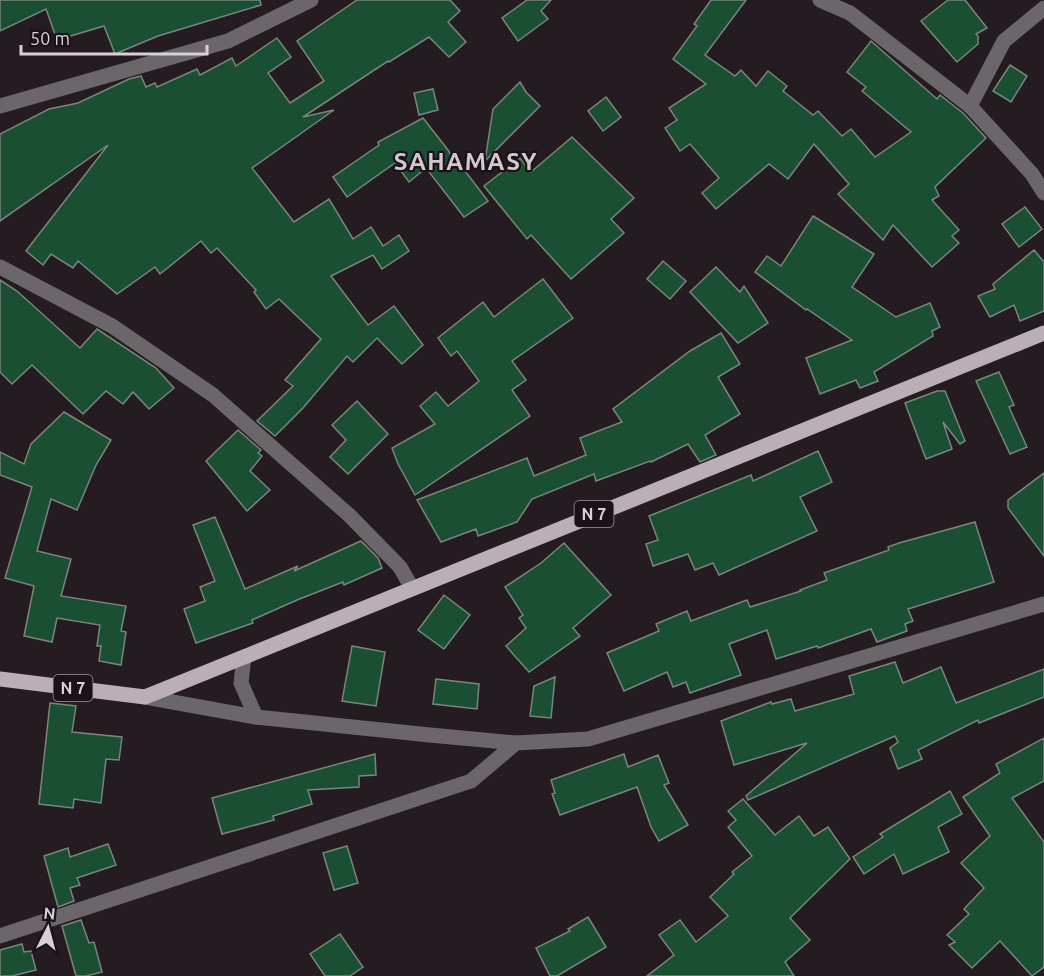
<svg xmlns="http://www.w3.org/2000/svg" width="1044" height="976" viewBox="0 0 1044 976" font-family="Ubuntu,sans-serif">
	<style>
		.building { fill: #1b4f33; stroke: #79857d; stroke-width: 1.5 }
		.lines { fill: none; stroke-linecap: round; stroke-linejoin: round }
		.minor { stroke: #6b666a; stroke-width: 15 }
		.major { stroke: #baafb7; stroke-width: 15 }
		.labels { text-anchor: middle; stroke-width: 4.5; stroke-linejoin: round; paint-order: stroke }
		.shield { fill: #1b1219; stroke: #9f989d; stroke-width: 1.5 }
		.shield-label { font-size: 16px; font-weight: bold; fill: #d7d1d5 }
		.district-label { font-size: 24px; font-weight: bold; letter-spacing: 1.5px; fill: #d3c7d0; stroke: #1b1219 }
	</style>
	<rect width="100%" height="100%" fill="#251c22"/>
	<g class="building">
		<polygon points="0,0 260,0 261,5 158,36 115,54 104,26 57,40 46,9 0,31"/>
		<polygon points="357,0 450,0 460,11 448,22 466,42 449,57 429,37 389,62 388,61 303,117 334,110 252,168 294,222 329,199 353,239 371,227 383,246 399,235 409,251 382,269 373,255 331,276 368,325 394,306 423,345 402,364 377,338 353,362 347,356 303,408 275,436 257,421 293,386 285,380 321,339 279,299 266,309 254,292 256,290 217,248 211,253 201,241 160,274 155,267 117,294 78,261 73,268 51,254 43,265 26,251 108,145 0,221 0,134 49,109 78,103 129,79 141,76 146,87 155,83 157,87 197,69 200,75 232,58 236,66 277,38 291,57 268,73 290,103 324,81 297,41"/>
		<polygon points="527,0 551,0 541,11 548,19 518,41 502,18"/>
		<polygon points="711,0 746,0 705,55 735,76 741,70 756,86 768,71 787,86 783,91 813,115 818,111 842,136 851,129 875,157 911,132 862,91 866,87 847,72 871,41 937,99 940,95 963,113 986,138 935,187 939,196 932,200 959,230 952,236 959,243 932,267 893,225 883,240 838,194 849,184 814,144 788,179 769,164 716,209 702,193 719,178 690,144 680,151 665,128 677,120 669,108 706,84 673,59 697,26 694,24"/>
		<polygon points="948,0 965,0 987,28 976,34 978,36 978,44 957,62 921,21"/>
		<polygon points="1010,65 1027,76 1011,102 993,91"/>
		<polygon points="520,82 526,92 540,106 485,161 493,109"/>
		<polygon points="433,89 438,110 419,115 414,93"/>
		<polygon points="606,97 621,117 603,131 588,111"/>
		<polygon points="423,118 448,150 459,169 462,167 488,201 464,217 426,168 409,182 395,163 347,197 333,177 379,145 378,142"/>
		<polygon points="572,137 634,198 611,219 624,233 571,279 531,235 527,239 484,186 520,158 531,172"/>
		<polygon points="1025,207 1042,229 1019,247 1002,224"/>
		<polygon points="813,216 874,254 852,287 896,317 930,303 940,327 932,331 933,336 874,372 878,381 860,388 856,380 820,394 806,358 852,340 807,309 806,310 755,272 767,256 781,266"/>
		<polygon points="1034,250 1044,262 1044,311 1020,321 1014,305 990,317 978,296 995,289 993,284"/>
		<polygon points="663,261 686,281 670,299 647,279"/>
		<polygon points="716,267 740,292 744,286 768,323 738,343 690,292"/>
		<polygon points="543,279 573,318 512,361 526,380 512,390 530,416 415,495 398,464 392,448 435,424 420,406 436,392 448,406 479,381 457,351 451,356 438,338 483,302 494,317"/>
		<polygon points="0,280 17,291 80,348 97,329 156,368 174,388 149,409 133,392 123,404 106,391 83,414 32,365 12,384 0,372"/>
		<polygon points="721,333 740,364 718,377 740,414 705,435 716,455 700,462 688,444 651,462 650,461 596,481 594,474 532,499 517,522 478,536 476,529 441,542 417,500 527,458 534,476 586,455 580,438 622,422 613,409 690,351"/>
		<polygon points="999,372 1014,405 1009,407 1027,447 1010,454 976,381"/>
		<polygon points="937,391 945,391 965,441 960,444 943,422 952,449 926,459 905,403"/>
		<polygon points="357,401 388,434 348,474 330,457 346,440 332,425"/>
		<polygon points="64,412 111,440 96,465 77,510 51,499 37,551 71,559 61,596 126,606 121,631 126,632 121,665 99,661 101,646 97,646 100,625 57,618 52,642 24,636 34,586 5,578 32,487 0,475 0,452 24,464 31,444"/>
		<polygon points="238,430 261,450 258,453 262,456 250,471 270,490 247,511 206,461"/>
		<polygon points="818,451 832,482 800,497 817,531 719,575 713,563 695,570 688,554 653,566 646,544 658,540 649,516 751,475 753,481"/>
		<polygon points="1044,473 1044,556 1008,508 1008,500"/>
		<polygon points="215,517 245,589 298,566 294,571 361,541 378,558 382,568 344,585 343,582 297,600 252,620 253,623 196,643 184,609 205,601 200,587 215,581 193,525"/>
		<polygon points="975,522 994,582 908,609 913,621 905,624 907,631 877,642 871,629 818,648 817,646 776,659 767,630 729,644 741,675 690,693 686,682 673,687 667,672 624,691 607,653 659,631 656,624 687,611 691,621 747,600 750,607 801,591 800,590 827,580 824,573 889,550 888,547 899,543"/>
		<polygon points="564,543 611,595 573,628 580,636 529,672 506,646 526,628 519,618 523,615 505,587 541,563"/>
		<polygon points="444,595 470,615 444,649 418,630"/>
		<polygon points="352,646 385,652 376,706 342,701"/>
		<polygon points="895,662 903,683 941,667 956,703 1044,669 1044,697 979,723 978,720 918,750 922,759 898,769 890,748 898,742 895,736 748,800 746,796 807,743 734,765 721,721 771,702 772,704 791,699 795,711 854,694 849,676"/>
		<polygon points="555,677 551,718 530,716 534,686"/>
		<polygon points="436,679 479,684 477,709 433,704"/>
		<polygon points="50,703 76,706 72,732 122,737 119,760 106,759 101,803 74,799 73,808 39,804"/>
		<polygon points="1044,738 1044,781 1012,798 1044,842 1044,967 1032,976 1000,941 972,968 949,945 955,942 947,935 969,914 964,909 984,888 961,863 990,836 963,797 1000,773 996,764"/>
		<polygon points="375,754 376,775 359,776 359,787 308,790 312,804 273,816 274,820 222,834 212,798"/>
		<polygon points="624,754 628,767 658,755 669,783 664,785 688,825 659,841 651,827 637,787 560,815 552,794 555,793 551,780"/>
		<polygon points="950,791 962,814 938,827 949,852 903,874 894,854 864,874 853,857 883,837 880,834"/>
		<polygon points="743,799 775,835 799,816 814,836 828,827 850,859 790,918 810,940 785,962 794,976 647,976 674,955 659,935 680,920 696,942 728,916 710,897 734,874 732,872 752,856 728,827 736,820 728,811"/>
		<polygon points="108,844 116,865 77,878 80,885 70,888 74,901 58,907 44,856 68,848 70,857"/>
		<polygon points="347,846 358,883 334,890 323,853"/>
		<polygon points="588,917 606,947 557,976 550,976 536,948 570,931 568,929"/>
		<polygon points="81,920 89,943 94,942 102,972 86,976 76,976 62,926"/>
		<polygon points="340,934 363,967 350,976 325,976 310,954"/>
		<polygon points="22,944 24,952 31,951 36,970 12,976 0,976 0,950"/>
	</g>
	<g class="lines">
		<g class="minor">
			<polyline points="820,0 850,13 970,106 1032,174 1044,193"/>
			<polyline points="0,106 228,41 311,0"/>
			<polyline points="970,106 1004,41 1044,8"/>
			<polyline points="0,267 112,326 213,395 349,515 400,567 412,588"/>
			<polyline points="244,657 241,683 256,717"/>
			<polyline points="145,697 256,717 430,735 516,743 588,739 1044,604"/>
			<polyline points="0,936 471,781 516,743"/>
		</g>
		<polyline class="major" points="0,679 145,697 1044,333"/>
	</g>
	<g class="labels">
		<g class="shield">
			<rect x="574.5" y="501" width="39" height="26" rx="4.5"/>
			<rect x="53.5" y="675" width="39" height="26" rx="4.5"/>
		</g>
		<g class="shield-label">
			<text x="594" y="520">N 7</text>
			<text x="73" y="694">N 7</text>
		</g>
		<g class="district-label">
			<text x="466" y="170">SAHAMASY</text>
		</g>
	</g>
	<g transform="translate(48 928) rotate(6)" stroke="#1b1219" stroke-width="4.5" paint-order="stroke">
	<path d="M0-4.5L10 22L0 15L-10 22Z" fill="#d7d1d5"/>
	<text y="-9" font-size="16" font-weight="bold" text-anchor="middle" fill="#d7d1d5">N</text>
	</g>
	<path d="M21 45v9h186v-9" fill="none" stroke="#d7d1d5" stroke-width="3"/>
	<text x="30" y="45" font-size="18" fill="#d7d1d5" stroke="#1b1219" stroke-width="4.5" paint-order="stroke">50 m</text>
</svg>
